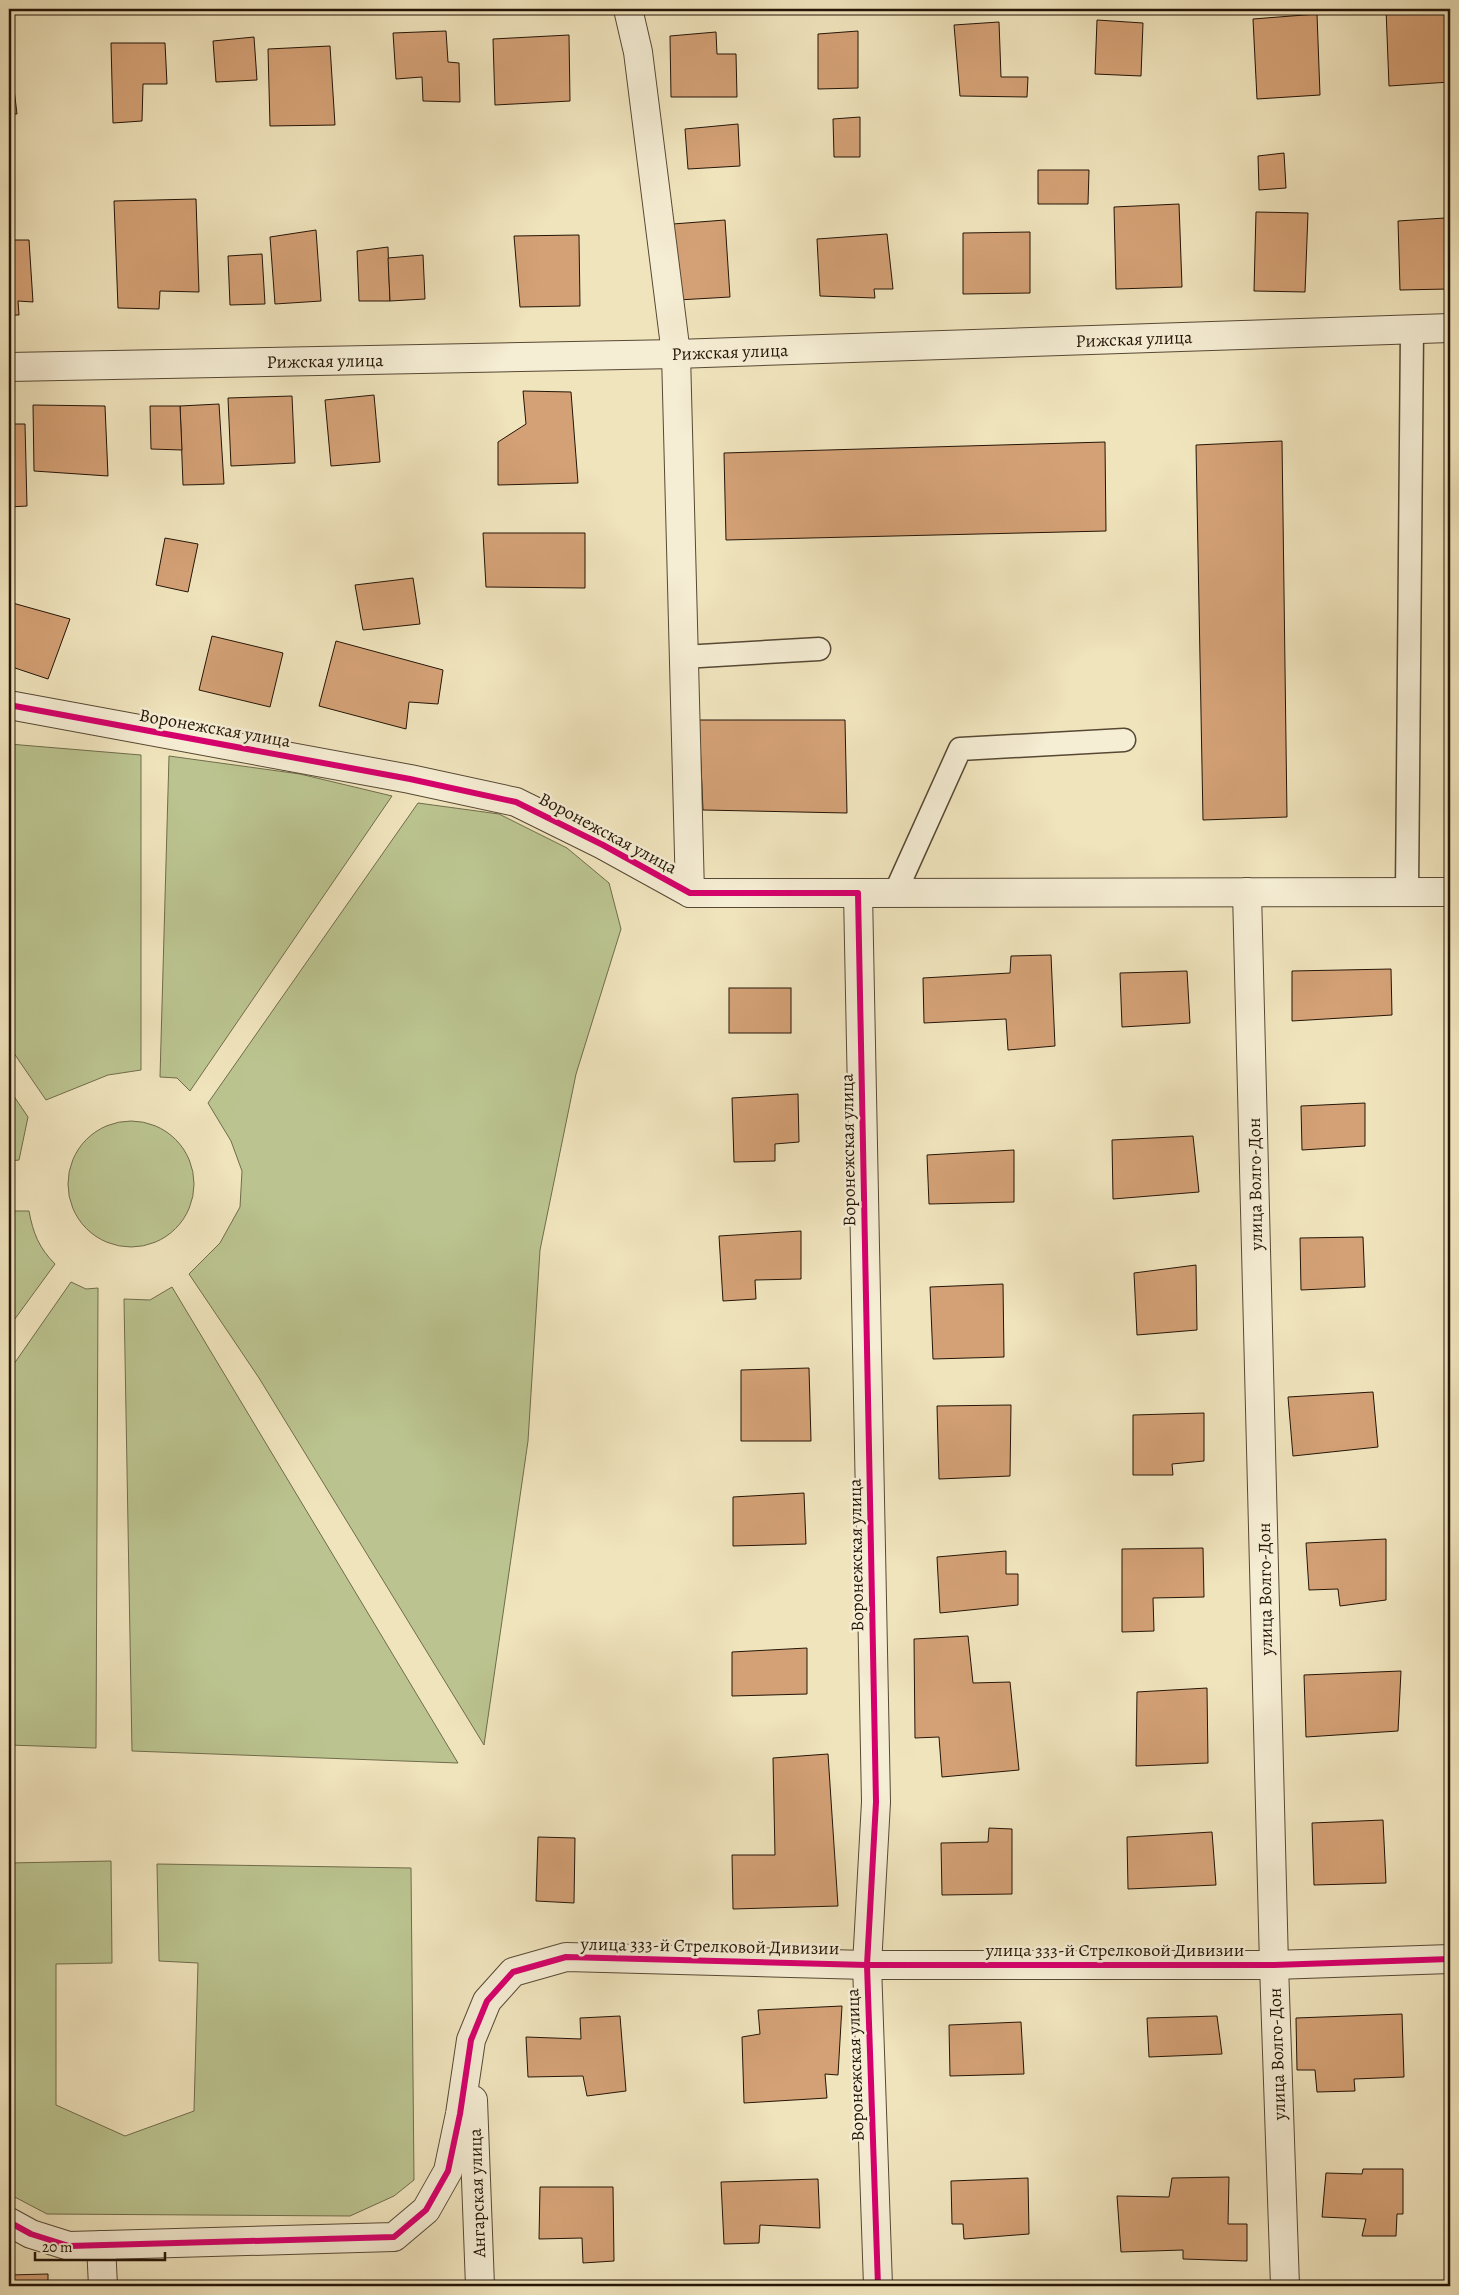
<svg xmlns="http://www.w3.org/2000/svg" width="1459" height="2295" viewBox="0 0 1459 2295" font-family="Alegreya,serif">
	<style>
		.green { fill: #bbc490; stroke: #706c4c }
		.building { fill: #d4a176; stroke: #241507 }
		.lines { fill: none; stroke-linecap: round; stroke-linejoin: round }
		.service-casing { stroke: #574934; stroke-width: 25 }
		.minor-casing { stroke: #574934; stroke-width: 30 }
		.service { stroke: #f5edd4; stroke-width: 22 }
		.minor { stroke: #f5edd4; stroke-width: 28 }
		.cycleway-casing { stroke: #f5edd4; stroke-width: 9 }
		.cycleway { stroke: #d6006c; stroke-width: 6 }
		.labels { text-anchor: middle; stroke-width: 5; stroke-linejoin: round; paint-order: stroke }
		.street-label { font-size: 18px; fill: #241507; stroke: #f5edd4 }
	</style>
	<rect width="100%" height="100%" fill="#f0e4bd"/>
	<filter id="stains"><feTurbulence type="fractalNoise" baseFrequency=".004" numOctaves="4"/><feColorMatrix values="0 0 0 0 .2 0 0 0 0 .09 0 0 0 0 .02 0 0 0 .5 -.17"/></filter>
	<radialGradient id="worn" r=".72"><stop offset=".6" stop-color="#630" stop-opacity="0"/><stop offset="1" stop-color="#630" stop-opacity=".3"/></radialGradient>
	<g class="green">
		<polygon points="9,744 141,755 141,1070 108,1075 46,1100 9,1046"/>
		<polygon points="169,756 300,774 392,796 190,1091 177,1078 160,1077"/>
		<polygon points="418,803 499,814 567,848 609,883 621,929 576,1074 540,1250 528,1441 484,1745 259,1378 189,1274 220,1243 240,1207 242,1171 231,1141 208,1103"/>
		<polygon points="9,1089 28,1117 19,1160 9,1161"/>
		<circle cx="131" cy="1184" r="63"/>
		<path d="M9 1211H29C33 1233 39 1248 55 1264L9 1327Z"/>
		<polygon points="71,1282 86,1289 98,1288 96,1748 9,1745 9,1371"/>
		<polygon points="172,1287 458,1763 132,1751 124,1299 150,1300"/>
		<polygon points="111,1861 112,1963 56,1964 56,2105 125,2136 194,2111 198,1963 159,1961 157,1864 411,1868 414,2180 394,2196 350,2216 47,2214 9,2194 9,1863"/>
	</g>
	<g class="building">
		<polygon points="1386,9 1447,9 1447,29 1450,29 1450,82 1389,86"/>
		<polygon points="1317,14 1320,95 1257,99 1253,19"/>
		<polygon points="1097,20 1143,23 1141,76 1095,74"/>
		<polygon points="999,22 1001,77 1028,77 1027,97 960,96 954,25"/>
		<polygon points="446,31 448,62 459,63 460,102 423,101 422,77 396,79 393,33"/>
		<polygon points="858,31 858,88 818,89 818,34"/>
		<polygon points="716,32 717,54 736,54 737,97 671,97 670,36"/>
		<polygon points="569,35 570,101 495,105 493,39"/>
		<polygon points="254,37 257,80 216,82 213,41"/>
		<polygon points="111,43 165,43 167,84 143,84 142,121 113,123"/>
		<polygon points="330,46 335,125 270,126 268,49"/>
		<polygon points="9,47 17,114 9,114"/>
		<polygon points="860,117 860,157 834,157 833,119"/>
		<polygon points="738,124 740,166 688,169 685,129"/>
		<polygon points="1284,153 1286,188 1259,190 1258,156"/>
		<polygon points="1038,170 1089,170 1088,204 1038,204"/>
		<polygon points="196,199 199,292 160,291 159,309 118,308 114,201"/>
		<polygon points="1179,204 1182,287 1116,289 1114,207"/>
		<polygon points="1256,212 1308,213 1305,292 1254,291"/>
		<polygon points="1445,218 1448,289 1400,290 1398,221"/>
		<polygon points="725,220 730,297 678,300 673,224"/>
		<polygon points="316,230 321,301 275,304 270,237"/>
		<polygon points="1030,232 1030,293 963,294 963,233"/>
		<polygon points="887,234 893,289 874,289 875,298 820,296 817,239"/>
		<polygon points="579,235 580,306 520,307 514,236"/>
		<polygon points="9,240 29,240 33,302 18,301 19,315 9,315"/>
		<polygon points="388,247 390,301 359,301 357,251"/>
		<polygon points="262,254 265,304 230,305 228,256"/>
		<polygon points="423,255 425,299 390,301 388,258"/>
		<polygon points="523,391 571,392 578,483 498,485 498,442 526,424"/>
		<polygon points="374,395 380,462 331,466 325,400"/>
		<polygon points="292,396 295,463 231,466 228,398"/>
		<polygon points="219,404 224,484 183,485 180,406"/>
		<polygon points="33,405 105,406 108,476 34,471"/>
		<polygon points="150,406 180,406 182,450 151,449"/>
		<polygon points="9,424 25,424 27,506 9,507"/>
		<polygon points="1282,441 1287,817 1203,820 1196,445"/>
		<polygon points="1105,442 1106,531 726,540 724,453"/>
		<polygon points="483,533 585,533 585,588 486,587"/>
		<polygon points="165,538 198,544 188,592 156,585"/>
		<polygon points="413,578 420,624 363,630 355,585"/>
		<polygon points="9,602 70,619 48,679 9,666"/>
		<polygon points="212,636 283,653 270,707 199,690"/>
		<polygon points="336,641 443,670 438,704 409,702 406,729 319,706"/>
		<polygon points="699,720 845,720 847,813 703,810"/>
		<polygon points="1051,955 1055,1046 1008,1050 1006,1019 924,1023 923,978 1010,973 1011,956"/>
		<polygon points="1391,969 1392,1015 1292,1021 1292,971"/>
		<polygon points="1187,971 1190,1023 1122,1027 1120,973"/>
		<rect x="729" y="988" width="62" height="45"/>
		<polygon points="798,1094 799,1142 775,1144 775,1161 734,1162 732,1098"/>
		<polygon points="1365,1103 1365,1146 1302,1150 1301,1106"/>
		<polygon points="1193,1136 1199,1192 1113,1199 1112,1140"/>
		<polygon points="1014,1150 1014,1202 929,1204 927,1155"/>
		<polygon points="801,1231 801,1279 755,1280 756,1299 723,1301 719,1236"/>
		<polygon points="1363,1237 1365,1287 1301,1290 1300,1238"/>
		<polygon points="1196,1265 1197,1330 1137,1335 1134,1273"/>
		<polygon points="1003,1284 1004,1357 933,1359 930,1287"/>
		<polygon points="809,1368 811,1441 741,1441 741,1370"/>
		<polygon points="1373,1392 1378,1447 1293,1456 1288,1397"/>
		<polygon points="1011,1405 1010,1476 939,1479 937,1406"/>
		<polygon points="1204,1413 1204,1461 1172,1464 1173,1475 1133,1475 1133,1415"/>
		<polygon points="804,1493 806,1544 733,1546 733,1497"/>
		<polygon points="1386,1539 1386,1600 1340,1606 1338,1589 1309,1590 1306,1543"/>
		<polygon points="1203,1548 1204,1597 1153,1598 1154,1631 1122,1632 1122,1549"/>
		<polygon points="1006,1551 1006,1574 1018,1574 1018,1605 940,1613 937,1557"/>
		<polygon points="968,1636 973,1683 1010,1682 1019,1770 942,1777 939,1737 915,1738 914,1639"/>
		<polygon points="807,1648 807,1694 732,1696 732,1652"/>
		<polygon points="1401,1671 1398,1731 1306,1737 1304,1675"/>
		<polygon points="1207,1688 1208,1763 1136,1766 1137,1692"/>
		<polygon points="828,1754 838,1906 733,1909 732,1855 775,1855 773,1758"/>
		<polygon points="1383,1820 1386,1883 1314,1885 1312,1823"/>
		<polygon points="989,1828 1012,1829 1012,1894 942,1895 941,1843 988,1842"/>
		<polygon points="1212,1832 1216,1885 1128,1889 1127,1837"/>
		<polygon points="538,1837 575,1838 574,1903 536,1901"/>
		<polygon points="842,2006 838,2075 825,2074 827,2098 744,2103 742,2037 760,2034 758,2010"/>
		<polygon points="1402,2014 1404,2077 1354,2079 1355,2091 1317,2092 1315,2070 1297,2070 1296,2018"/>
		<polygon points="620,2016 626,2091 587,2096 583,2076 528,2077 526,2037 581,2039 580,2018"/>
		<polygon points="1217,2016 1222,2054 1149,2057 1147,2018"/>
		<polygon points="1021,2022 1024,2074 950,2076 949,2025"/>
		<polygon points="1363,2169 1403,2169 1403,2214 1397,2214 1396,2236 1362,2236 1366,2219 1322,2217 1326,2173 1362,2174"/>
		<polygon points="1229,2177 1228,2224 1247,2224 1247,2261 1183,2259 1183,2250 1121,2252 1117,2196 1169,2197 1172,2178"/>
		<polygon points="1028,2178 1029,2234 964,2239 963,2224 952,2224 951,2181"/>
		<polygon points="818,2179 820,2228 760,2225 759,2243 724,2244 721,2182"/>
		<polygon points="540,2187 613,2187 614,2261 583,2263 582,2238 539,2239"/>
		<polygon points="48,2274 48,2286 9,2286 9,2275"/>
	</g>
	<g class="lines">
		<g class="service-casing">
			<g id="service">
				<polyline points="683,657 819,649"/>
				<polyline points="1407,892 1412,330"/>
				<polyline points="895,893 960,749 1124,740"/>
			</g>
		</g>
		<g class="minor-casing">
			<g id="minor">
				<polyline points="628,9 638,52 676,354 690,893"/>
				<polyline points="9,367 676,354 1450,328"/>
				<polyline points="9,705 410,779 516,802 603,845 690,893 858,893 876,1802 867,1965 878,2286"/>
				<polyline points="1247,892 1274,1965 1285,2286"/>
				<polyline points="858,893 1450,892"/>
				<polyline points="473,2100 480,2286"/>
				<polyline points="9,2222 31,2234 69,2246 394,2237 426,2210 448,2171 460,2114 471,2040 487,2001 513,1972 566,1957 867,1965 1274,1965 1450,1959"/>
				<polyline points="101,2245 103,2286"/>
			</g>
		</g>
		<use href="#service" class="service"/>
		<use href="#minor" class="minor"/>
		<g class="cycleway-casing">
			<g id="cycleway">
				<polyline points="9,705 410,779 516,802 603,845 690,893 858,893 876,1802 867,1965 878,2286"/>
				<polyline points="9,2222 31,2234 69,2246 394,2237 426,2210 448,2171 460,2114 471,2040 487,2001 513,1972 566,1957 867,1965 1274,1965 1450,1959"/>
			</g>
		</g>
		<use href="#cycleway" class="cycleway"/>
	</g>
	<g class="labels">
		<g class="street-label">
			<text transform="translate(1134 339) rotate(-2)" y="6">Рижская улица</text>
			<text transform="translate(730 352) rotate(-2)" y="6">Рижская улица</text>
			<text transform="translate(325 361) rotate(-1)" y="6">Рижская улица</text>
			<text transform="translate(215 728) rotate(10)" y="6">Воронежская улица</text>
			<text transform="translate(608 833) rotate(28)" y="6">Воронежская улица</text>
			<text transform="translate(848 1150) rotate(-91)" y="6">Воронежская улица</text>
			<text transform="translate(1255 1184) rotate(-91)" y="6">улица Волго-Дон</text>
			<text transform="translate(856 1555) rotate(-91)" y="6">Воронежская улица</text>
			<text transform="translate(1265 1589) rotate(-91)" y="6">улица Волго-Дон</text>
			<text transform="translate(710 1946) rotate(1)" y="6">улица 333-й Стрелковой Дивизии</text>
			<text x="1115" y="1956">улица 333-й Стрелковой Дивизии</text>
			<text transform="translate(1277 2054) rotate(-92)" y="6">улица Волго-Дон</text>
			<text transform="translate(855 2065) rotate(-92)" y="6">Воронежская улица</text>
			<text transform="translate(477 2193) rotate(-92)" y="6">Ангарская улица</text>
		</g>
	</g>
	<rect width="1459" height="2295" fill="none" stroke="#f0e4bd" stroke-width="30"/>
	<rect x="10" y="10" width="1439" height="2275" fill="none" stroke="#241507" stroke-width="2.5"/>
	<rect x="15" y="15" width="1429" height="2265" fill="none" stroke="#241507"/>
	<path d="M35 2252v8h130v-8" fill="none" stroke="#241507" stroke-width="2.5"/>
	<text x="42" y="2252" font-size="15" fill="#241507" stroke="#f5edd4" stroke-width="4" paint-order="stroke">20 m</text>
	<rect width="100%" height="100%" filter="url(#stains)"/>
	<rect width="100%" height="100%" fill="url(#worn)"/>
</svg>
